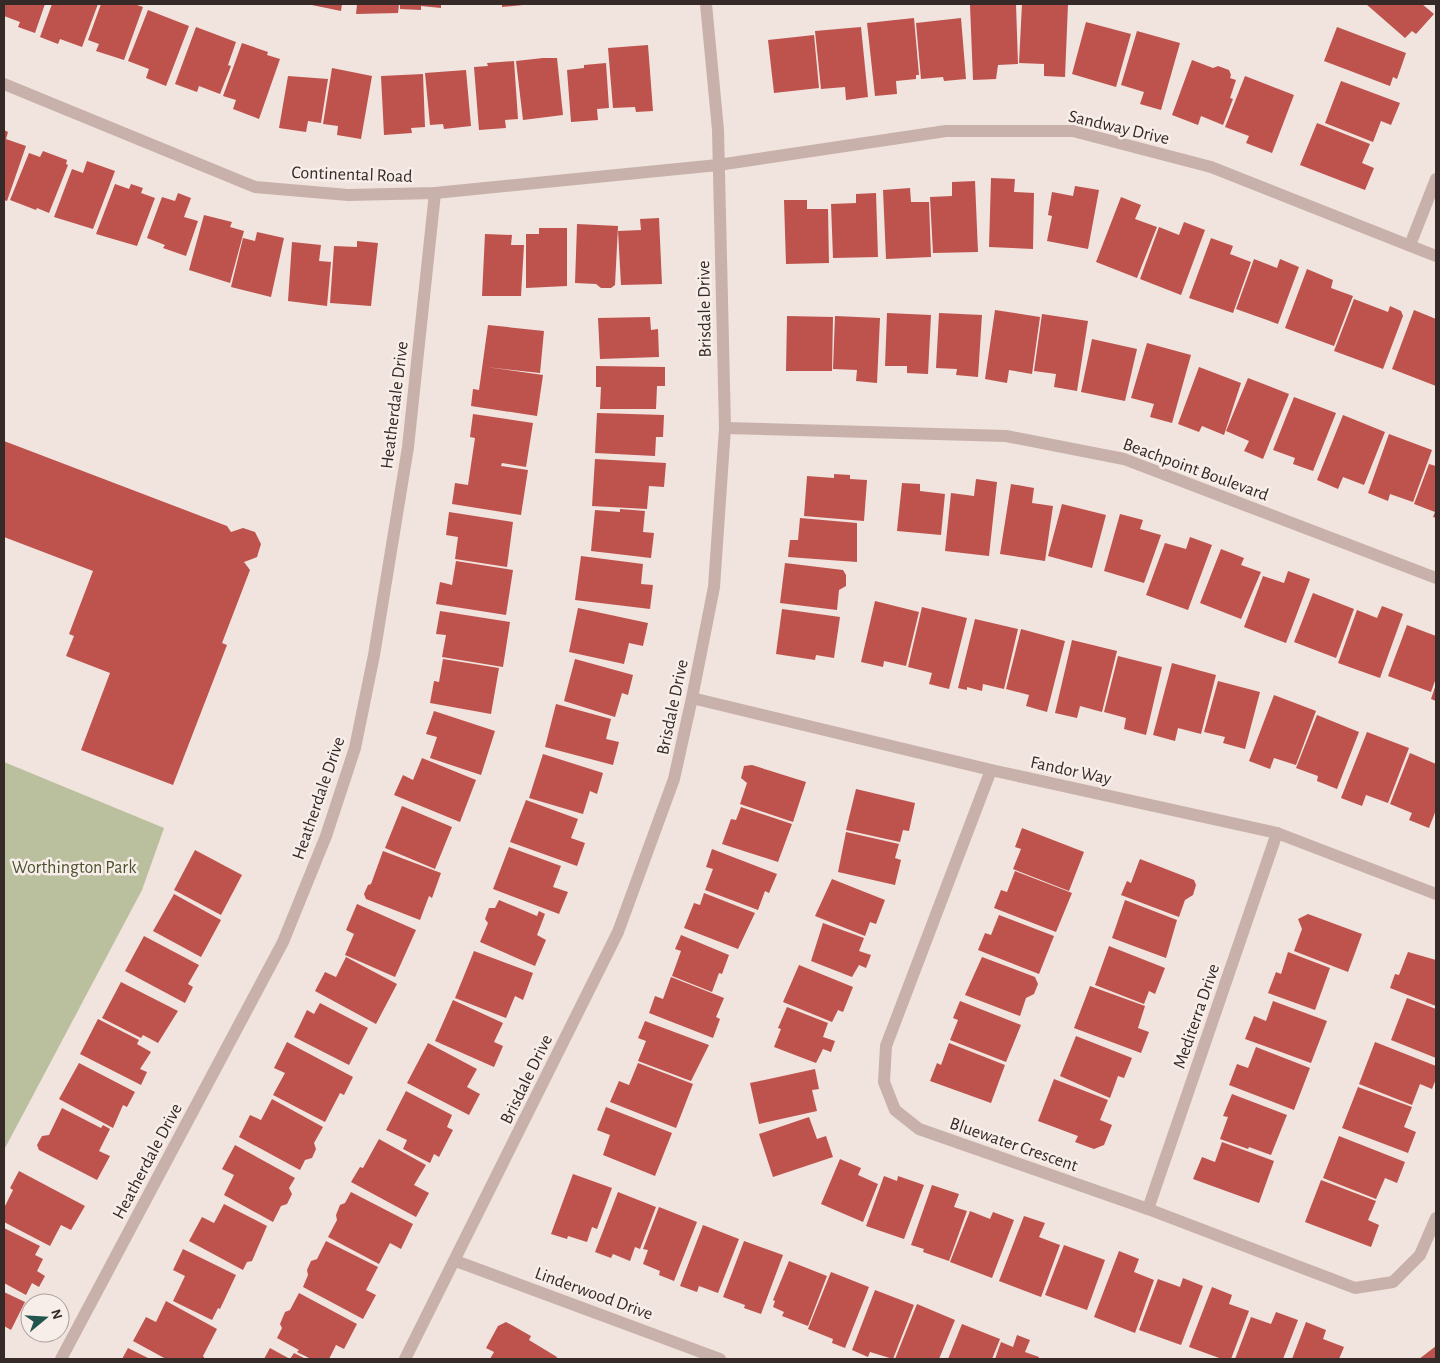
<svg xmlns="http://www.w3.org/2000/svg" width="1440" height="1363" viewBox="0 0 1440 1363" font-family="'Alegreya Sans',sans-serif">
	<style>
		.green { fill: #babf9e }
		.building { fill: #be534e }
		.lines { fill: none; stroke-linecap: round; stroke-linejoin: round }
		.minor { stroke: #c8b1aa; stroke-width: 12 }
		.tertiary { stroke: #c8b1aa; stroke-width: 12 }
		.labels { text-anchor: middle; stroke-width: 5; stroke-linejoin: round; paint-order: stroke }
		.street-label { font-size: 18px; fill: #362a29; stroke: #f8eee9 }
		.park-label { font-size: 18px; fill: #4c522e; stroke: #f8eee9 }
	</style>
	<rect width="100%" height="100%" fill="#f1e3dd"/>
	<polygon class="green" points="4,762 164,828 142,890 4,1150"/>
	<g class="building">
		<polygon points="4,4 45,4 35,33 18,27 20,22 4,16"/>
		<polygon points="52,4 98,4 82,47 60,39 58,44 40,37"/>
		<polygon points="101,4 134,4 143,7 124,60 96,51 99,44 88,40"/>
		<polygon points="307,4 342,4 341,11"/>
		<polygon points="357,4 399,4 398,13 356,14"/>
		<polygon points="400,4 441,4 441,8 421,6 421,10 400,9"/>
		<polygon points="502,4 523,4 523,5 502,7"/>
		<polygon points="1002,4 1016,4 1018,64 998,65 996,79 973,80 970,5"/>
		<polygon points="1022,4 1068,4 1065,77 1044,76 1044,64 1019,63"/>
		<polygon points="1366,4 1422,4 1434,14 1416,34 1412,31 1405,38"/>
		<polygon points="148,10 189,26 166,86 146,78 149,69 128,61"/>
		<polygon points="914,18 919,75 916,75 916,79 896,81 897,94 875,96 867,23"/>
		<polygon points="961,18 966,79 944,81 943,77 921,79 916,23"/>
		<polygon points="1086,22 1131,34 1116,87 1072,74"/>
		<polygon points="196,27 236,42 228,65 231,66 220,94 199,86 197,92 175,84"/>
		<polygon points="861,27 868,97 846,100 845,87 821,89 815,31"/>
		<polygon points="1337,27 1406,53 1397,79 1393,77 1390,86 1324,61"/>
		<polygon points="1137,31 1180,43 1161,110 1140,104 1144,92 1121,85"/>
		<polygon points="814,35 819,88 774,93 768,40"/>
		<polygon points="242,43 268,52 267,55 280,59 259,119 233,109 236,100 223,96"/>
		<polygon points="648,45 653,111 636,112 635,107 613,108 608,48"/>
		<polygon points="543,58 557,58 563,115 523,120 516,61"/>
		<polygon points="1192,60 1213,68 1218,66 1229,70 1231,75 1230,78 1236,80 1230,98 1233,99 1223,125 1201,116 1198,125 1172,115"/>
		<polygon points="514,61 518,119 505,120 506,128 479,130 474,67 488,66 487,63"/>
		<polygon points="606,63 609,108 597,109 598,120 571,122 567,70 584,68 584,65"/>
		<polygon points="332,68 372,76 361,139 337,135 338,126 323,124"/>
		<polygon points="466,70 471,126 444,129 443,124 430,125 425,73"/>
		<polygon points="423,74 425,127 411,128 412,133 384,135 381,76"/>
		<polygon points="288,76 328,79 321,123 308,121 306,132 279,128"/>
		<polygon points="1245,76 1294,95 1272,153 1246,143 1249,136 1225,127"/>
		<polygon points="1341,81 1400,103 1391,125 1381,121 1373,142 1325,123"/>
		<polygon points="1317,123 1370,144 1362,163 1374,168 1365,190 1300,165"/>
		<polygon points="4,130 8,132 6,139 26,146 7,201 4,200"/>
		<polygon points="43,151 67,160 66,164 68,165 49,213 37,208 36,210 10,200 29,153 40,157"/>
		<polygon points="87,161 115,171 93,229 54,217 72,169 83,173"/>
		<polygon points="991,178 1015,179 1014,192 1034,193 1033,249 989,247"/>
		<polygon points="975,181 978,252 933,253 930,197 952,196 952,182"/>
		<polygon points="115,184 129,189 131,184 143,188 141,193 155,198 137,246 96,234"/>
		<polygon points="1075,186 1099,190 1088,249 1047,241 1052,216 1048,215 1052,192 1073,196"/>
		<polygon points="910,188 911,202 929,202 931,257 886,259 883,190"/>
		<polygon points="178,193 191,198 184,217 198,221 186,256 163,248 165,245 147,238 162,197 175,201"/>
		<polygon points="876,193 878,257 833,258 831,204 856,203 856,194"/>
		<polygon points="1121,197 1141,205 1135,219 1157,227 1137,278 1096,262"/>
		<polygon points="784,200 807,200 807,209 828,209 829,263 786,264"/>
		<polygon points="204,215 232,222 230,227 244,231 230,283 189,270"/>
		<polygon points="659,218 662,284 621,285 618,231 641,230 640,219"/>
		<polygon points="1184,222 1205,230 1181,295 1140,279 1159,227 1179,235"/>
		<polygon points="577,224 618,226 615,285 611,288 601,288 596,284 575,283"/>
		<polygon points="539,228 567,228 567,286 526,288 526,234 539,234"/>
		<polygon points="257,232 284,238 271,297 231,287 243,238 255,241"/>
		<polygon points="485,234 512,235 511,245 524,245 521,296 482,296"/>
		<polygon points="1211,238 1233,246 1230,254 1251,262 1233,313 1189,298"/>
		<polygon points="357,241 378,243 371,306 330,303 334,246 357,247"/>
		<polygon points="292,242 321,245 319,261 331,262 327,306 288,301"/>
		<polygon points="1254,259 1277,268 1280,259 1299,267 1278,324 1236,309"/>
		<polygon points="1307,269 1333,280 1331,288 1353,296 1334,346 1285,328"/>
		<polygon points="1354,299 1388,312 1390,306 1401,311 1403,316 1383,369 1334,351"/>
		<polygon points="995,310 1040,317 1032,374 1009,370 1007,383 985,379"/>
		<polygon points="1414,310 1436,319 1436,386 1392,369"/>
		<polygon points="887,313 931,315 928,374 907,373 907,366 885,366"/>
		<polygon points="939,313 982,315 978,377 956,375 957,369 936,368"/>
		<polygon points="1042,314 1088,321 1077,391 1054,387 1056,374 1034,371"/>
		<polygon points="787,316 833,317 832,371 786,371"/>
		<polygon points="835,316 880,318 877,383 856,381 857,370 833,369"/>
		<polygon points="650,317 651,330 658,329 659,357 600,359 598,318"/>
		<polygon points="488,325 544,331 540,373 486,367 543,375 537,416 471,406 473,389 479,390"/>
		<polygon points="1092,339 1137,349 1125,401 1081,392"/>
		<polygon points="1147,343 1191,355 1172,423 1150,417 1154,404 1131,398"/>
		<polygon points="596,366 665,367 665,386 657,386 656,409 600,409 601,387 596,387"/>
		<polygon points="1199,367 1241,383 1224,435 1202,426 1199,432 1178,424"/>
		<polygon points="1248,378 1289,394 1263,459 1244,451 1249,441 1226,431"/>
		<polygon points="1294,397 1336,413 1313,471 1293,464 1295,458 1273,450"/>
		<polygon points="597,413 664,415 663,437 656,437 655,456 595,453"/>
		<polygon points="473,414 533,423 526,467 502,463 501,466 528,470 521,515 452,504 455,483 468,485 475,438 470,437"/>
		<polygon points="1343,415 1385,432 1364,485 1343,477 1338,489 1317,480"/>
		<polygon points="1389,434 1432,450 1413,502 1390,494 1388,501 1368,493"/>
		<polygon points="4,441 227,526 231,532 243,528 255,532 261,544 257,557 244,562 250,570 222,643 227,645 173,785 81,750 110,673 66,656 74,636 69,634 93,571 4,537"/>
		<polygon points="595,459 666,463 664,487 649,486 647,509 592,506"/>
		<polygon points="1429,464 1436,466 1436,518 1433,517 1435,512 1414,504"/>
		<polygon points="834,474 850,475 850,479 867,480 864,521 804,516 807,476 834,478"/>
		<polygon points="976,479 997,482 989,556 945,551 951,493 974,496"/>
		<polygon points="902,483 920,484 920,491 945,494 941,535 897,531"/>
		<polygon points="1011,484 1034,488 1032,503 1053,506 1045,561 1000,554"/>
		<polygon points="1062,504 1106,515 1092,568 1048,556"/>
		<polygon points="620,509 645,511 643,532 654,533 651,558 591,551 595,510 620,512"/>
		<polygon points="449,512 513,522 507,567 455,559 458,537 446,535"/>
		<polygon points="1120,514 1143,520 1140,529 1161,535 1144,583 1104,571"/>
		<polygon points="800,518 857,523 857,562 788,557 790,540 798,540"/>
		<polygon points="1190,537 1212,545 1188,610 1146,595 1165,543 1186,549"/>
		<polygon points="1221,549 1244,558 1241,565 1261,572 1241,619 1200,603"/>
		<polygon points="581,556 643,564 641,584 653,585 650,609 575,600"/>
		<polygon points="456,561 513,570 506,615 436,604 440,582 452,585"/>
		<polygon points="785,563 843,570 846,575 846,586 839,590 837,610 780,603"/>
		<polygon points="1288,571 1310,579 1286,643 1244,627 1263,576 1284,583"/>
		<polygon points="1313,593 1354,609 1336,658 1294,642"/>
		<polygon points="875,601 919,612 906,666 884,661 883,667 861,662"/>
		<polygon points="1382,606 1403,614 1380,678 1338,663 1357,610 1377,618"/>
		<polygon points="922,607 967,618 949,689 929,684 932,673 908,667"/>
		<polygon points="578,608 648,623 643,646 629,643 624,664 569,652"/>
		<polygon points="782,609 840,617 834,658 816,655 815,660 776,654"/>
		<polygon points="440,611 510,622 503,667 442,657 446,635 436,634"/>
		<polygon points="975,619 1018,629 1004,689 983,684 982,691 967,687 967,690 958,688"/>
		<polygon points="1407,625 1436,636 1436,678 1431,692 1388,676"/>
		<polygon points="1021,629 1065,641 1047,712 1026,706 1029,695 1006,689"/>
		<polygon points="1072,640 1117,651 1102,712 1080,706 1077,718 1055,713"/>
		<polygon points="1118,656 1162,667 1146,735 1124,729 1126,718 1104,712"/>
		<polygon points="443,659 499,668 491,714 430,703 434,681 439,682"/>
		<polygon points="575,659 633,675 628,695 622,693 615,717 564,701"/>
		<polygon points="1172,663 1216,675 1201,734 1178,728 1175,741 1153,735"/>
		<polygon points="1218,681 1260,692 1245,749 1223,743 1225,737 1204,732"/>
		<polygon points="1436,684 1436,701 1431,699"/>
		<polygon points="1274,695 1316,711 1296,765 1274,758 1270,769 1249,761"/>
		<polygon points="556,704 611,719 606,739 619,742 613,765 545,747"/>
		<polygon points="434,711 495,731 481,775 430,758 437,737 426,734"/>
		<polygon points="1317,715 1359,732 1337,789 1317,781 1318,776 1296,768"/>
		<polygon points="1367,732 1409,748 1388,803 1366,795 1362,806 1341,798"/>
		<polygon points="1410,753 1436,764 1436,810 1429,828 1409,820 1412,813 1390,804"/>
		<polygon points="543,754 603,773 597,794 590,791 583,814 529,798"/>
		<polygon points="422,758 476,780 460,822 394,795 403,775 413,780"/>
		<polygon points="752,765 806,782 793,822 740,804 747,783 741,778 744,766"/>
		<polygon points="856,789 915,803 909,831 903,830 900,842 846,830"/>
		<polygon points="526,800 578,819 571,838 585,843 577,866 510,842"/>
		<polygon points="402,806 452,827 435,869 385,848"/>
		<polygon points="741,807 792,824 778,862 722,844 731,819 736,820"/>
		<polygon points="1022,828 1084,852 1069,891 1013,869 1021,849 1015,847"/>
		<polygon points="846,832 899,844 895,858 901,860 895,885 838,872"/>
		<polygon points="509,847 561,866 553,887 568,892 559,914 493,889"/>
		<polygon points="712,849 777,874 769,893 765,891 758,910 705,890 713,869 706,867"/>
		<polygon points="195,850 242,875 221,915 174,890"/>
		<polygon points="383,851 441,873 432,898 429,896 420,920 366,899 364,894 368,885 371,884"/>
		<polygon points="1140,859 1194,880 1196,885 1193,895 1185,900 1179,917 1121,895 1127,881 1131,883"/>
		<polygon points="1015,871 1072,893 1056,932 994,908 1001,890 1007,892"/>
		<polygon points="832,879 885,900 876,924 870,922 865,936 815,916"/>
		<polygon points="704,893 755,913 738,949 684,928 694,903 700,905"/>
		<polygon points="174,894 221,920 201,957 153,931"/>
		<polygon points="499,900 537,916 539,911 545,914 537,935 546,940 535,966 480,942 488,923 485,919 489,908 495,908"/>
		<polygon points="1125,900 1177,920 1166,958 1112,938"/>
		<polygon points="357,904 416,930 395,977 345,955 354,934 346,930"/>
		<polygon points="1308,914 1362,934 1348,972 1294,951 1302,929 1298,919"/>
		<polygon points="999,915 1054,936 1039,974 978,950 985,933 991,935"/>
		<polygon points="823,923 864,938 859,951 871,955 866,968 859,965 852,977 811,961"/>
		<polygon points="681,935 729,955 722,974 719,973 712,992 672,976 681,951 675,949"/>
		<polygon points="144,936 199,965 188,984 193,987 185,1003 125,971"/>
		<polygon points="1109,946 1165,968 1155,994 1149,991 1144,1004 1095,985"/>
		<polygon points="474,951 533,973 523,1000 515,996 506,1018 455,998"/>
		<polygon points="1288,952 1330,968 1315,1010 1268,993 1276,972 1281,974"/>
		<polygon points="1408,952 1436,960 1436,1006 1390,988 1395,974 1399,975"/>
		<polygon points="346,957 397,984 376,1024 315,991 325,972 336,977"/>
		<polygon points="982,957 1035,977 1038,984 1034,994 1026,998 1020,1016 965,995"/>
		<polygon points="799,965 853,987 843,1012 838,1010 832,1022 783,1002"/>
		<polygon points="671,977 724,998 716,1017 720,1019 713,1038 649,1013 655,996 663,999"/>
		<polygon points="121,982 178,1011 158,1043 143,1035 141,1038 102,1018"/>
		<polygon points="1090,986 1145,1006 1138,1028 1149,1032 1141,1053 1074,1028"/>
		<polygon points="1407,998 1436,1009 1436,1058 1391,1040"/>
		<polygon points="453,1000 503,1023 494,1042 503,1046 494,1067 435,1041"/>
		<polygon points="960,1001 1021,1025 1006,1062 950,1040 958,1020 953,1018"/>
		<polygon points="1273,1001 1327,1021 1311,1063 1245,1039 1254,1016 1266,1021"/>
		<polygon points="320,1003 368,1028 349,1065 294,1037 307,1010 314,1014"/>
		<polygon points="787,1007 828,1023 823,1037 835,1041 831,1052 823,1049 816,1063 774,1047 781,1029 778,1028"/>
		<polygon points="98,1019 139,1040 137,1044 151,1052 140,1069 147,1072 141,1085 80,1054"/>
		<polygon points="645,1021 709,1045 691,1081 638,1061 646,1041 638,1038"/>
		<polygon points="1076,1036 1132,1058 1124,1078 1118,1076 1110,1098 1060,1076"/>
		<polygon points="287,1042 353,1077 344,1095 340,1093 325,1122 273,1095 285,1073 274,1068"/>
		<polygon points="1375,1042 1436,1066 1436,1079 1432,1089 1420,1084 1412,1105 1359,1084"/>
		<polygon points="428,1043 477,1069 467,1087 480,1094 469,1115 407,1083"/>
		<polygon points="949,1043 1005,1065 991,1103 930,1081 937,1063 941,1065"/>
		<polygon points="1256,1047 1310,1068 1294,1110 1229,1085 1237,1064 1248,1068"/>
		<polygon points="79,1063 135,1092 127,1107 123,1105 113,1128 59,1099"/>
		<polygon points="638,1063 693,1084 676,1128 610,1102 619,1081 629,1085"/>
		<polygon points="815,1069 819,1089 812,1090 817,1111 759,1124 750,1083"/>
		<polygon points="1054,1079 1108,1100 1100,1120 1112,1125 1104,1145 1094,1149 1075,1142 1078,1136 1038,1121"/>
		<polygon points="1358,1087 1412,1107 1404,1127 1416,1132 1408,1153 1342,1128"/>
		<polygon points="406,1091 452,1115 447,1127 453,1130 439,1157 434,1154 430,1163 403,1149 407,1140 386,1130"/>
		<polygon points="1232,1094 1287,1115 1271,1155 1249,1147 1248,1149 1220,1139 1228,1117 1223,1116"/>
		<polygon points="272,1099 323,1127 314,1143 316,1149 312,1158 305,1160 300,1170 239,1137 250,1115 261,1120"/>
		<polygon points="606,1107 672,1133 655,1176 603,1155 610,1135 597,1130"/>
		<polygon points="62,1108 101,1128 103,1125 110,1129 99,1151 110,1156 97,1180 39,1150 37,1145 42,1136 49,1135"/>
		<polygon points="809,1117 817,1139 826,1136 833,1157 773,1177 759,1134"/>
		<polygon points="1339,1136 1405,1162 1397,1183 1385,1178 1376,1199 1323,1178"/>
		<polygon points="379,1139 426,1165 414,1185 429,1193 416,1217 351,1182 360,1167 363,1168"/>
		<polygon points="1222,1142 1274,1161 1259,1203 1193,1179 1202,1157 1215,1162"/>
		<polygon points="235,1145 295,1178 289,1188 292,1194 287,1204 281,1206 273,1222 224,1195 234,1175 222,1169"/>
		<polygon points="840,1159 861,1168 858,1175 878,1184 863,1222 821,1204"/>
		<polygon points="19,1171 85,1206 71,1230 61,1225 50,1246 4,1222 4,1208 13,1190 10,1188"/>
		<polygon points="573,1174 612,1188 597,1229 592,1227 587,1242 568,1236 567,1239 551,1234"/>
		<polygon points="884,1176 897,1181 898,1176 924,1185 904,1239 866,1226"/>
		<polygon points="1321,1180 1376,1201 1368,1220 1379,1225 1371,1247 1305,1222"/>
		<polygon points="932,1185 959,1194 954,1207 967,1211 949,1261 923,1252 924,1249 911,1245"/>
		<polygon points="351,1192 413,1224 401,1249 390,1243 379,1264 328,1237 337,1220 336,1215 340,1205 345,1203"/>
		<polygon points="618,1192 656,1207 640,1249 635,1247 630,1261 613,1254 611,1258 595,1252"/>
		<polygon points="224,1204 267,1226 252,1261 247,1262 243,1270 189,1241 202,1217 214,1223"/>
		<polygon points="659,1207 697,1222 674,1281 659,1275 660,1271 643,1264 648,1250 643,1249"/>
		<polygon points="970,1211 990,1219 993,1212 1014,1220 992,1278 950,1262"/>
		<polygon points="1024,1216 1045,1223 1039,1237 1060,1245 1041,1297 999,1281"/>
		<polygon points="703,1225 739,1239 718,1293 699,1286 697,1292 680,1286"/>
		<polygon points="4,1228 40,1246 35,1255 43,1259 37,1271 45,1276 39,1287 32,1283 26,1295 4,1283"/>
		<polygon points="326,1241 378,1267 366,1290 376,1295 363,1319 303,1287 308,1275 307,1270 311,1261 317,1259"/>
		<polygon points="744,1241 783,1255 761,1314 744,1308 745,1305 723,1297"/>
		<polygon points="1064,1245 1105,1260 1087,1310 1045,1295"/>
		<polygon points="183,1249 236,1275 220,1309 218,1308 212,1320 173,1301 185,1276 173,1270"/>
		<polygon points="1119,1251 1139,1259 1134,1272 1154,1280 1135,1333 1094,1317"/>
		<polygon points="789,1261 827,1276 808,1326 782,1316 784,1312 773,1307 775,1301 773,1300"/>
		<polygon points="831,1272 869,1287 845,1348 832,1343 833,1339 808,1329"/>
		<polygon points="1183,1278 1203,1286 1181,1345 1139,1330 1158,1279 1180,1287"/>
		<polygon points="1212,1287 1232,1295 1229,1304 1249,1311 1231,1359 1222,1359 1189,1347"/>
		<polygon points="875,1290 914,1305 893,1359 870,1352 868,1357 852,1350"/>
		<polygon points="4,1292 25,1302 11,1330 4,1326"/>
		<polygon points="299,1293 357,1324 344,1349 336,1345 329,1359 311,1359 297,1352 299,1350 277,1338 282,1328 280,1324 285,1312 290,1310"/>
		<polygon points="166,1301 217,1329 203,1356 205,1359 166,1359 133,1341 146,1317 156,1322"/>
		<polygon points="917,1304 955,1320 939,1359 895,1359"/>
		<polygon points="1276,1312 1298,1320 1283,1359 1235,1359 1251,1317 1271,1324"/>
		<polygon points="506,1322 531,1336 529,1340 557,1357 556,1359 490,1359 494,1352 486,1348 498,1326"/>
		<polygon points="1306,1322 1326,1330 1323,1339 1344,1347 1339,1359 1292,1359"/>
		<polygon points="962,1324 1000,1339 992,1359 948,1359"/>
		<polygon points="1017,1335 1030,1340 1025,1352 1039,1357 1038,1359 995,1359 1001,1342 1013,1347"/>
		<polygon points="1436,1346 1436,1359 1419,1359"/>
		<polygon points="128,1348 150,1359 122,1359"/>
		<polygon points="270,1348 290,1359 294,1353 306,1359 264,1359"/>
	</g>
	<g class="lines">
		<g class="minor">
			<polyline points="4,84 255,187 348,195 435,193 718,165 946,131 1073,131 1211,167 1436,256"/>
			<polyline points="1410,245 1436,179"/>
			<polyline points="725,428 1006,436 1124,459 1436,578"/>
			<polyline points="692,698 991,770 1277,833 1436,894"/>
			<polyline points="991,770 886,1046 884,1082 895,1110 919,1129 1148,1209 1355,1288 1393,1282 1420,1255 1436,1218"/>
			<polyline points="1148,1209 1277,833"/>
			<polyline points="456,1261 720,1359"/>
			<polyline points="61,1359 283,942 326,836 355,748 374,655 408,447 435,193"/>
		</g>
		<polyline class="tertiary" points="405,1359 618,932 674,779 692,698 714,587 725,428 718,130 706,4"/>
	</g>
	<g class="labels">
		<g class="street-label">
			<text transform="translate(1119 127) rotate(13)" y="6">Sandway Drive</text>
			<text transform="translate(352 174) rotate(2)" y="6">Continental Road</text>
			<text transform="translate(704 309) rotate(-91)" y="6">Brisdale Drive</text>
			<text transform="translate(394 405) rotate(-83)" y="6">Heatherdale Drive</text>
			<text transform="translate(1196 469) rotate(20)" y="6">Beachpoint Boulevard</text>
			<text transform="translate(672 707) rotate(-78)" y="6">Brisdale Drive</text>
			<text transform="translate(1071 770) rotate(12)" y="6">Fandor Way</text>
			<text transform="translate(318 798) rotate(-71)" y="6">Heatherdale Drive</text>
			<text transform="translate(1196 1016) rotate(-71)" y="6">Mediterra Drive</text>
			<text transform="translate(526 1079) rotate(-64)" y="6">Brisdale Drive</text>
			<text transform="translate(1014 1144) rotate(19)" y="6">Bluewater Crescent</text>
			<text transform="translate(147 1161) rotate(-62)" y="6">Heatherdale Drive</text>
			<text transform="translate(594 1293) rotate(20)" y="6">Linderwood Drive</text>
		</g>
		<g class="park-label">
			<text x="74" y="873">Worthington Park</text>
		</g>
	</g>
	<rect width="1440" height="1363" fill="none" stroke="#362a29" stroke-width="10"/>
	<g transform="translate(45 1318) rotate(72)"><circle r="24" fill="#f8eee9" stroke="#aaa09c"/>
	<path d="M0-4L9 19L0 12L-9 19Z" fill="#21554e"/>
	<text y="-8" font-size="14" font-weight="bold" text-anchor="middle" fill="#362a29">N</text>
	</g>
</svg>
